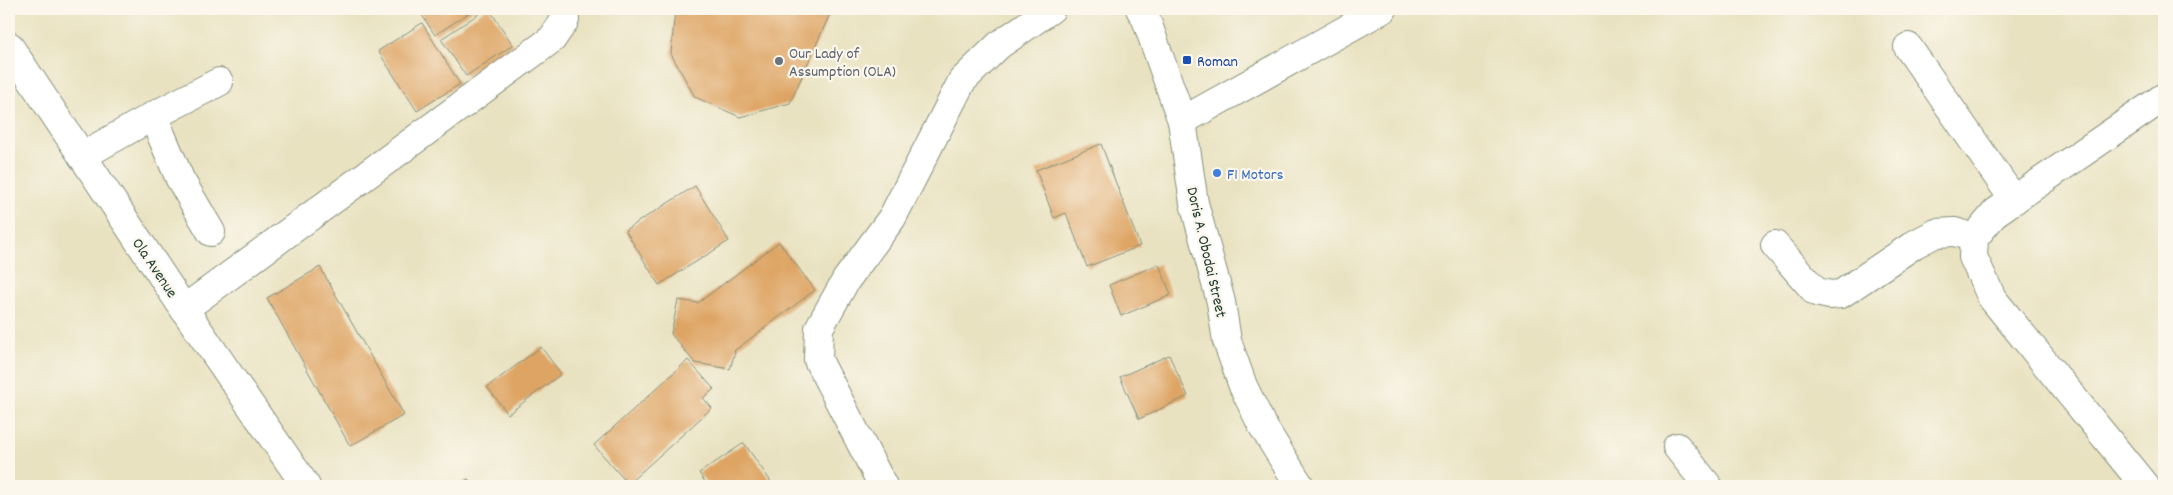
<svg xmlns="http://www.w3.org/2000/svg" width="2173" height="495" viewBox="0 0 2173 495" font-family="Dekko,sans-serif">
	<style>
		.building { fill: #dea463 }
		.lines { fill: none; stroke-linecap: round; stroke-linejoin: round }
		.minor-casing { stroke: #84907a; stroke-width: 30 }
		.minor { stroke: #fff; stroke-width: 28 }
		.transit-dot { fill: #1a4fb4; stroke: #fbf7ec; stroke-width: 2 }
		.worship-dot { fill: #6b7280; stroke: #fbf7ec; stroke-width: 2 }
		.shop-dot { fill: #3f7fe0; stroke: #fbf7ec; stroke-width: 2 }
		.labels { text-anchor: middle; stroke-width: 4.5; stroke-linejoin: round; paint-order: stroke }
		.worship-label { font-size: 16px; fill: #5b616d; stroke: #fbf7ec; text-anchor: start }
		.transit-label { font-size: 16px; fill: #164399; stroke: #fbf7ec; text-anchor: start }
		.shop-label { font-size: 16px; fill: #366cbe; stroke: #fbf7ec; text-anchor: start }
		.street-label { font-size: 16px; fill: #1f3d34; stroke: #fbf7ec }
	</style>
	<rect width="100%" height="100%" fill="#fbf7ec"/>
	<filter id="ink" filterUnits="userSpaceOnUse"><feTurbulence type="fractalNoise" baseFrequency=".02" numOctaves="2"/><feDisplacementMap in="SourceGraphic" scale="10" xChannelSelector="R" yChannelSelector="G"/><feConvolveMatrix kernelMatrix="1 2 1 2 8 2 1 2 1" color-interpolation-filters="sRGB"/></filter>
	<filter id="wash" filterUnits="userSpaceOnUse"><feTurbulence type="fractalNoise" baseFrequency=".0096" numOctaves="4" result="noise"/><feDisplacementMap in="SourceGraphic" scale="20" xChannelSelector="R" yChannelSelector="G"/><feGaussianBlur stdDeviation="1.12" result="paint"/><feColorMatrix in="noise" values="0 0 0 0 0 0 0 0 0 0 0 0 0 0 0 0 0 1.4 0 .05"/><feComposite in="paint" operator="in"/></filter>
	<g filter="url(#wash)">
		<rect width="100%" height="100%" fill="#e9e2c1"/>
		<g id="blocks">
			<g class="building">
				<polygon points="418,9 475,9 435,35"/>
				<polygon points="486,9 489,9 513,45 466,76 441,39"/>
				<polygon points="675,9 824,9 829,16 790,103 740,117 695,97 671,54"/>
				<polygon points="422,23 460,84 417,111 378,51"/>
				<polygon points="1101,144 1140,246 1087,267 1066,213 1054,218 1036,170"/>
				<polygon points="695,186 729,241 659,285 625,230"/>
				<polygon points="779,242 815,290 734,351 735,352 730,369 695,363 671,334 678,300 698,303"/>
				<polygon points="1159,264 1171,295 1121,316 1109,285"/>
				<polygon points="320,267 404,415 350,446 267,298"/>
				<polygon points="541,347 561,374 508,414 487,387"/>
				<polygon points="1169,355 1188,396 1139,419 1120,377"/>
				<polygon points="688,360 714,389 703,398 712,408 628,484 594,445"/>
				<polygon points="744,443 774,486 708,486 699,473"/>
				<polygon points="468,479 472,486 457,486"/>
			</g>
		</g>
	</g>
	<g filter="url(#ink)">
		<use href="#blocks" fill-opacity="0" stroke="#84907a" stroke-width="1"/>
		<g class="lines">
			<g class="minor-casing">
				<g id="minor">
					<polyline points="1140,9 1146,19 1182,121 1194,203 1221,302 1227,341 1243,386 1262,425 1300,486"/>
					<polyline points="9,46 184,309 306,486"/>
					<polyline points="1908,47 2014,200"/>
					<polyline points="153,116 180,179 211,232"/>
					<polyline points="1182,121 1383,9"/>
					<polyline points="82,156 153,116 219,82"/>
					<polyline points="1775,245 1816,292 1830,295 1841,294 1915,244 1936,233 1955,232 1974,238"/>
					<polyline points="184,309 552,39 565,20 564,9"/>
					<polyline points="1677,447 1708,486"/>
					<polyline points="883,486 818,360 819,328 846,280 892,218 962,81 999,45 1051,9"/>
					<polyline points="2145,486 1992,298 1973,257 1974,238 1996,212 2164,97"/>
				</g>
			</g>
			<use href="#minor" class="minor"/>
		</g>
	</g>
	<rect class="transit-dot" x="1182" y="55" width="10" height="10" rx="2.5"/>
	<circle class="worship-dot" cx="779" cy="61" r="5"/>
	<circle class="shop-dot" cx="1217" cy="173" r="5"/>
	<g class="labels">
		<g class="worship-label">
			<text x="789" y="58">Our Lady of<tspan x="789" dy="18">Assumption (OLA)</tspan></text>
		</g>
		<g class="transit-label">
			<text x="1197" y="66">Roman</text>
		</g>
		<g class="shop-label">
			<text x="1227" y="179">F1 Motors</text>
		</g>
		<g class="street-label">
			<text transform="translate(1208 252) rotate(77)" y="6">Doris A. Obodai Street</text>
			<text transform="translate(156 267) rotate(56)" y="6">Ola Avenue</text>
		</g>
	</g>
	<rect width="2173" height="495" fill="none" stroke="#fbf7ec" stroke-width="30"/>
</svg>
